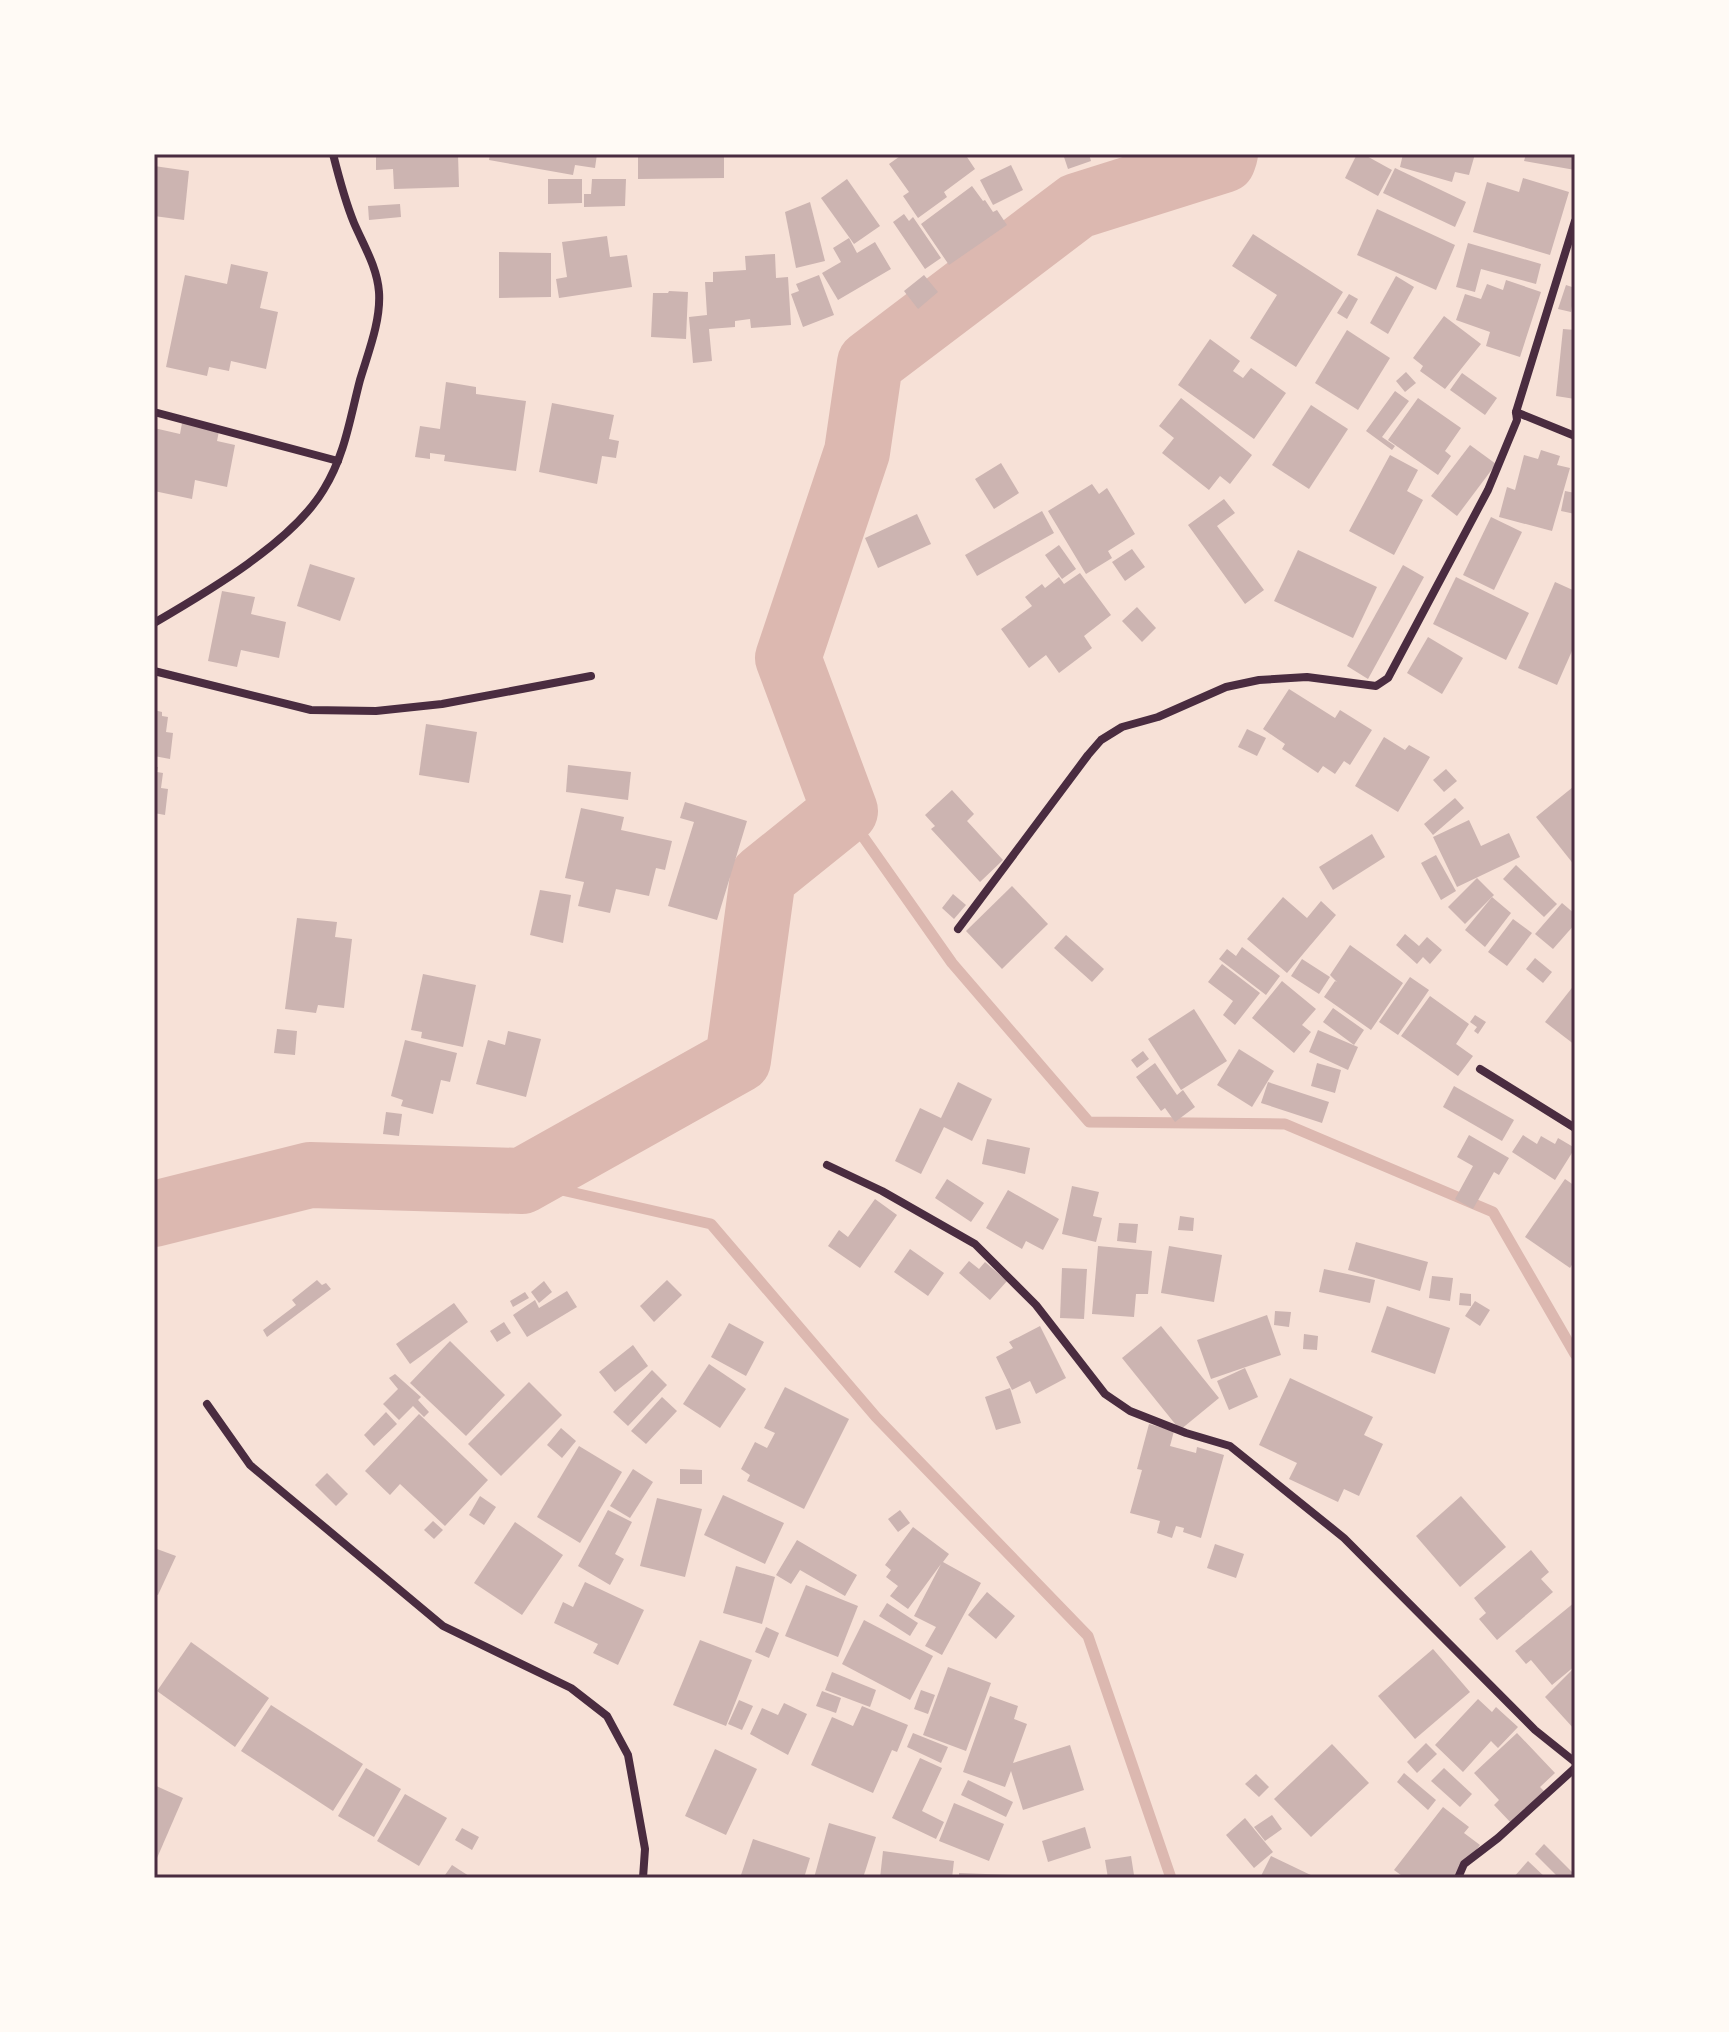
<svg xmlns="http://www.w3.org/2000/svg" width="1729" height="2032" viewBox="0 0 1729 2032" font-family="'Exo 2',sans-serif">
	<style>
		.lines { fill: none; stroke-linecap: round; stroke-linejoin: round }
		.stream { stroke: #dcb8b0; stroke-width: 11 }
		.river { stroke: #dcb8b0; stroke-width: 66 }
		.building { fill: #ccb4b1 }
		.minor { stroke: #4a2c40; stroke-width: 8 }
		.neatline { fill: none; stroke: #4a2c40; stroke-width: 3 }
	</style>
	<rect width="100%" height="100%" fill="#f7e1d7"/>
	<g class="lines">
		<g class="stream">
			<polyline points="845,811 952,963 1089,1122 1285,1124 1493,1212 1575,1354"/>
			<polyline points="522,1181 711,1224 876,1417 1088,1636 1171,1878"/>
		</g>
		<polyline class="river" points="154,1214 310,1175 522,1181 738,1060 763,877 845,811 788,658 857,452 870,363 1077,206 1223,160 1225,154"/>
	</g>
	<g class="building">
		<polygon points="376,154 458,154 459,187 394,189 393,169 376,170"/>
		<polygon points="490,154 597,154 595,168 575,165 573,175 489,160"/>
		<polygon points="638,154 724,154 724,178 638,179"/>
		<polygon points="903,154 965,154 975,169 944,192 947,197 918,218 903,196 909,192 889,164"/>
		<polygon points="1063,154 1089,154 1091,161 1068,169"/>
		<polygon points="1357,154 1363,154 1392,170 1378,196 1345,178"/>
		<polygon points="1403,154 1475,154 1469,175 1455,172 1452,182 1400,167"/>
		<polygon points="1526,154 1575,154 1575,170 1524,161"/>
		<polygon points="1011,165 1023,190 993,205 980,180"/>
		<polygon points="154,166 189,171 184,220 154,216"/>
		<polygon points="1395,168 1466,202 1455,227 1383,193"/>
		<polygon points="1523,178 1569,192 1550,255 1473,232 1487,182 1519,192"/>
		<polygon points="548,179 582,179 582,203 548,204"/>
		<polygon points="592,179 626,179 625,206 584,207 584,194 591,194"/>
		<polygon points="847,179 880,226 854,244 821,198"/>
		<polygon points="972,186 983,201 985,200 993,212 997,210 1007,225 949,265 921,224"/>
		<polygon points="810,202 825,261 796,268 785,212"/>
		<polygon points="400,204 401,217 369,220 368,206"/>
		<polygon points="1377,209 1455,245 1436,290 1357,255"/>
		<polygon points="904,214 909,221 913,217 941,258 925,269 893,222"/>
		<polygon points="1253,234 1343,292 1296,367 1250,338 1277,295 1232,266"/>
		<polygon points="607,236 610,257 627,255 632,287 559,298 556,279 567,277 562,242"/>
		<polygon points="849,238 857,253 875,242 891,269 838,300 822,273 841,262 833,248"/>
		<polygon points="1468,243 1541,264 1536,284 1481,269 1475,292 1456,287"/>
		<polygon points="499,252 551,253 551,297 499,298"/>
		<polygon points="775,254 776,278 788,277 791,325 751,328 750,319 735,321 735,327 709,329 712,361 693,363 689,317 707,315 705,282 713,282 713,272 746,270 745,256"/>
		<polygon points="231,264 268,272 260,308 278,312 266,369 231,361 229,371 209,367 207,376 166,367 185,275 227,284"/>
		<polygon points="819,275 834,315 803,327 791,294 799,291 796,284"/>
		<polygon points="924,275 938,292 918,309 904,291"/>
		<polygon points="1396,276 1414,287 1388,334 1370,323"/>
		<polygon points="1506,280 1541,292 1520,357 1486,346 1490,332 1456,320 1465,294 1481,299 1487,284 1503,290"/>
		<polygon points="1566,285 1575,288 1571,312 1558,309"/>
		<polygon points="669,291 688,292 686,339 651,337 653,293 668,293"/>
		<polygon points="1349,294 1358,299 1347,319 1337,313"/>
		<polygon points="1444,316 1481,344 1445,389 1420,371 1423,366 1413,358"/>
		<polygon points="1563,329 1575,330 1575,399 1556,396"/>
		<polygon points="1347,330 1390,358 1358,410 1315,383"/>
		<polygon points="1210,339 1240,361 1233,371 1243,378 1251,368 1286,393 1254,439 1178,385"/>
		<polygon points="1406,372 1416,383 1405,392 1396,381"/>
		<polygon points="1462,373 1497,398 1485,415 1450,390"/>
		<polygon points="446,382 476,387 476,394 526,401 516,471 444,461 445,455 430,453 430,459 415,457 420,426 440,429"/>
		<polygon points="1395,391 1409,401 1382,437 1395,446 1392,450 1366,431"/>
		<polygon points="1181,398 1252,455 1230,484 1220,476 1209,490 1162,453 1174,438 1159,426"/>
		<polygon points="1418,398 1461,428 1445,451 1451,456 1438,475 1388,440"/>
		<polygon points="552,403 614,415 609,439 619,441 616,458 602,456 597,484 539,472"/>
		<polygon points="1311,405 1348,429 1309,489 1272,465"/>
		<polygon points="182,423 219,431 217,441 235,445 227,487 195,480 192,499 154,491 154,428 180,434"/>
		<polygon points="1470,445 1496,464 1457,516 1431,496"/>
		<polygon points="1541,450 1560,456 1557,465 1570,468 1552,531 1499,517 1507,487 1515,490 1524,455 1538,459"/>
		<polygon points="1390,455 1418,470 1407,491 1423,500 1394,555 1349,531"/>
		<polygon points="1001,463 1019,493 994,509 975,479"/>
		<polygon points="1092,484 1099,494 1107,488 1135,534 1108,551 1112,558 1086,574 1048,511"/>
		<polygon points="1565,491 1575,493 1575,514 1561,511"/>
		<polygon points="1224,499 1235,513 1217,526 1264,590 1245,604 1188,525"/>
		<polygon points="1042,511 1054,533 977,576 965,555"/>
		<polygon points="917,514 931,544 878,568 865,538"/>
		<polygon points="1491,517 1522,532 1494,590 1463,575"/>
		<polygon points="1059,545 1076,569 1062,579 1045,555"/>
		<polygon points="1132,549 1145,567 1125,581 1112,562"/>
		<polygon points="1298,550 1377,587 1353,638 1274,601"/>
		<polygon points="310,564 355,578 340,621 297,606"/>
		<polygon points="1403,565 1424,577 1368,679 1347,666"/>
		<polygon points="1080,573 1111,615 1084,636 1092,648 1059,673 1046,655 1029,668 1001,629 1032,606 1025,597 1042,584 1045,588 1059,577 1064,584"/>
		<polygon points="1456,577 1529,613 1506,660 1433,624"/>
		<polygon points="1555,582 1575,591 1575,644 1557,685 1518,668"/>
		<polygon points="222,591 255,597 251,614 286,622 279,658 241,650 237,667 208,661"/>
		<polygon points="1137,607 1156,628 1142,642 1122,621"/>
		<polygon points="1428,637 1463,658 1442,694 1407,673"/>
		<polygon points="1289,689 1335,718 1340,710 1372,730 1350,765 1344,761 1335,774 1323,766 1318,773 1282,749 1285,744 1263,729"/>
		<polygon points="154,710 162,712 162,716 168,717 166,732 173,733 170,759 154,756"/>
		<polygon points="426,724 477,732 469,783 419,775"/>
		<polygon points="1247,729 1266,738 1257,756 1238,747"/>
		<polygon points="1384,737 1405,750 1409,745 1430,757 1398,812 1355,786"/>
		<polygon points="568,765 631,772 628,800 566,792"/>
		<polygon points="154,767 158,767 157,772 163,773 161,788 168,789 165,815 154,813"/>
		<polygon points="1446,769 1457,781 1444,792 1433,780"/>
		<polygon points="1573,787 1575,789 1575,866 1536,817"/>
		<polygon points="952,790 974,814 967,821 1003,860 980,882 931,829 935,826 925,815"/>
		<polygon points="1455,798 1464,808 1433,835 1424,824"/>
		<polygon points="685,802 747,821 717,920 668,906 694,822 680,818"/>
		<polygon points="581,808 624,817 621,830 672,841 665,870 656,868 649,896 616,889 610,913 578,906 584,882 565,878"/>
		<polygon points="1469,820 1481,846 1509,833 1520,857 1457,887 1433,837"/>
		<polygon points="1372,834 1385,857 1333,890 1319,867"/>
		<polygon points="1436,855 1456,891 1441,900 1421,863"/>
		<polygon points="1516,865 1557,904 1544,917 1503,879"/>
		<polygon points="1477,878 1494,895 1465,924 1448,907"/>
		<polygon points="1012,886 1048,924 1002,969 966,931"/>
		<polygon points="540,890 571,895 563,943 530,935"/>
		<polygon points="953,894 966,905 954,919 942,908"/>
		<polygon points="1283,897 1307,918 1321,901 1336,915 1287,973 1247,939"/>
		<polygon points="1492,897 1511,913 1485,947 1465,930"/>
		<polygon points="1562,903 1575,914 1575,924 1553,949 1535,934"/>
		<polygon points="297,918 337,922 335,937 352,939 344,1008 318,1005 316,1013 285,1009"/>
		<polygon points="1513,919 1532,933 1507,966 1488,952"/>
		<polygon points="1405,934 1419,946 1427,937 1442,950 1430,964 1423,957 1417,964 1396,945"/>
		<polygon points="1066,935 1104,969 1092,982 1054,948"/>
		<polygon points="1350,945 1403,983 1371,1030 1324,997 1335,981 1337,982 1330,975"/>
		<polygon points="1242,947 1280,976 1266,995 1219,959 1227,949 1236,956"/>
		<polygon points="1535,958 1552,972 1543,983 1526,969"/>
		<polygon points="1302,959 1330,977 1319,994 1291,976"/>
		<polygon points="1222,964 1260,993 1235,1025 1223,1015 1233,1001 1208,982"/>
		<polygon points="423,974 476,985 463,1047 421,1038 422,1032 411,1030"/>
		<polygon points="1410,977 1429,990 1398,1035 1379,1022"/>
		<polygon points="1282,981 1316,1009 1302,1025 1311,1032 1294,1053 1252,1018"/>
		<polygon points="1575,984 1575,1045 1545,1022"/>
		<polygon points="1430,996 1469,1024 1456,1044 1473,1056 1458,1076 1401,1036"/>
		<polygon points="1333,1008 1364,1030 1354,1045 1323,1022"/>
		<polygon points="1194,1009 1227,1061 1181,1090 1148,1039"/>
		<polygon points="1475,1015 1486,1022 1478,1034 1474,1031 1477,1027 1470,1022"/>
		<polygon points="277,1029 297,1031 295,1055 274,1053"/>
		<polygon points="1318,1030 1358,1047 1348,1070 1309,1052"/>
		<polygon points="508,1031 541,1039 526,1097 476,1084 488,1040 505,1045"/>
		<polygon points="405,1040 457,1053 450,1082 441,1080 433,1114 401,1106 403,1100 391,1096"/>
		<polygon points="1239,1049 1274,1071 1252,1107 1217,1085"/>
		<polygon points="1143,1051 1149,1059 1137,1068 1131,1060"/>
		<polygon points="1155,1063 1177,1095 1183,1090 1195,1107 1175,1122 1165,1108 1161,1111 1136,1077"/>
		<polygon points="1317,1063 1341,1070 1335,1093 1311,1086"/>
		<polygon points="958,1082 992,1099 972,1141 944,1127 921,1174 895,1161 920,1108 941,1118"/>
		<polygon points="1268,1082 1329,1102 1322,1123 1261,1103"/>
		<polygon points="1454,1086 1514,1120 1502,1141 1443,1107"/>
		<polygon points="386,1112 402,1114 399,1136 383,1134"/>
		<polygon points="1469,1135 1509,1158 1499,1175 1494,1172 1473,1209 1455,1199 1473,1166 1457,1157"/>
		<polygon points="1523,1135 1537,1144 1541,1136 1555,1144 1558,1138 1575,1148 1555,1180 1512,1152"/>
		<polygon points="987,1139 1030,1148 1025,1174 982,1164"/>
		<polygon points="947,1179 984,1203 971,1222 935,1198"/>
		<polygon points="1565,1179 1575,1186 1575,1260 1570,1268 1525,1237"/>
		<polygon points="1072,1186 1099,1192 1093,1216 1102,1218 1096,1242 1062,1234"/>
		<polygon points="1008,1190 1059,1219 1043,1250 1026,1241 1022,1249 986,1228"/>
		<polygon points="875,1199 897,1215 860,1268 828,1246 839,1230 848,1237"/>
		<polygon points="1180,1216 1194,1218 1193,1231 1178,1230"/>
		<polygon points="1119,1223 1138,1224 1136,1243 1117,1241"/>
		<polygon points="1356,1242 1428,1262 1420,1291 1348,1270"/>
		<polygon points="1098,1246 1152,1251 1148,1294 1136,1294 1134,1317 1092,1314"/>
		<polygon points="1169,1246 1222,1255 1214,1302 1161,1293"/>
		<polygon points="910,1249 944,1273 928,1296 894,1272"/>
		<polygon points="969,1261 979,1269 985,1262 1007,1281 990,1300 959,1273"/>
		<polygon points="1062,1268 1087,1269 1084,1319 1060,1318"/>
		<polygon points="1324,1269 1375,1280 1370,1303 1319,1292"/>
		<polygon points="1432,1276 1453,1278 1450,1301 1429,1298"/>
		<polygon points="317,1280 322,1285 326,1283 331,1289 267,1337 263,1330 296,1305 292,1300"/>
		<polygon points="667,1280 682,1295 654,1322 640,1306"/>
		<polygon points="544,1281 552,1292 539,1303 531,1292"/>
		<polygon points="567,1291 577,1307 527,1337 513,1315 535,1300 539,1308"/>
		<polygon points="525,1292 529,1298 513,1307 510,1301"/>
		<polygon points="1460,1293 1471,1294 1471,1306 1459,1305"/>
		<polygon points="1475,1301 1490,1310 1480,1326 1465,1316"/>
		<polygon points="454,1303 468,1322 410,1364 396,1344"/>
		<polygon points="1387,1306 1450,1328 1435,1374 1371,1352"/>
		<polygon points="1275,1311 1291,1312 1289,1327 1274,1325"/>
		<polygon points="1267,1315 1281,1355 1211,1379 1197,1340"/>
		<polygon points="504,1322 511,1333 497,1342 490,1331"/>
		<polygon points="729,1323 764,1342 746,1376 711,1357"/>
		<polygon points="1040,1326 1066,1378 1036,1394 1030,1381 1012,1390 996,1357 1013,1348 1009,1342"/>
		<polygon points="1161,1326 1219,1398 1180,1430 1122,1358"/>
		<polygon points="1304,1334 1318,1336 1317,1350 1303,1349"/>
		<polygon points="450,1341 505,1395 466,1436 410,1383"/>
		<polygon points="633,1345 648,1366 615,1392 599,1372"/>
		<polygon points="709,1364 746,1389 720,1428 683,1404"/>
		<polygon points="1245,1368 1258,1397 1229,1410 1217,1381"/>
		<polygon points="652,1370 667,1385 628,1426 613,1412"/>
		<polygon points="395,1374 421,1397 418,1400 429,1412 424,1417 413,1406 399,1420 383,1404 398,1389 389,1378"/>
		<polygon points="1290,1378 1373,1417 1364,1435 1383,1444 1359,1496 1344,1489 1338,1502 1289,1479 1297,1463 1259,1445"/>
		<polygon points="529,1382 562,1415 501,1476 468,1444"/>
		<polygon points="785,1387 849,1419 804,1509 747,1481 750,1475 741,1469 755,1442 767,1448 775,1433 764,1428"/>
		<polygon points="1010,1388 1021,1423 996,1430 985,1397"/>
		<polygon points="662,1397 677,1411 646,1444 631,1431"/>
		<polygon points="386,1412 397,1424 374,1446 364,1435"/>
		<polygon points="419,1414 488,1480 445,1526 400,1484 390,1495 365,1471"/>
		<polygon points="1149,1424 1174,1431 1170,1446 1196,1453 1197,1447 1224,1455 1201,1538 1183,1532 1184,1528 1176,1526 1172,1538 1157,1533 1160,1521 1130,1513 1142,1470 1137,1469"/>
		<polygon points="561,1428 576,1441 562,1458 547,1445"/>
		<polygon points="579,1446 622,1472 580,1543 537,1517"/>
		<polygon points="633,1469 653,1482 630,1518 610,1506"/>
		<polygon points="680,1469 702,1470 702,1484 680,1484"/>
		<polygon points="327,1473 348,1494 336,1506 315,1485"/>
		<polygon points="723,1495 784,1523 765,1564 704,1535"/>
		<polygon points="480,1496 496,1507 484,1525 469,1515"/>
		<polygon points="1461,1496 1506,1547 1460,1587 1416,1536"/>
		<polygon points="657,1498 702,1509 685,1577 640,1566"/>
		<polygon points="608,1510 632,1522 615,1554 624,1559 610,1585 578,1566"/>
		<polygon points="900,1510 910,1523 898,1532 888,1519"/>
		<polygon points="433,1521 443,1530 434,1539 424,1530"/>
		<polygon points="515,1522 563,1555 522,1615 474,1583"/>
		<polygon points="913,1527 949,1554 943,1562 981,1583 942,1655 925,1646 936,1627 914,1616 941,1564 908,1609 890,1596 898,1586 886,1577 891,1570 885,1565"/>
		<polygon points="797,1540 857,1575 845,1596 800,1570 791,1584 776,1575"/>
		<polygon points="1215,1544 1244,1554 1236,1578 1207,1568"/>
		<polygon points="157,1549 176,1556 158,1595 154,1594 154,1558"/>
		<polygon points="1531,1550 1549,1572 1541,1579 1553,1592 1497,1640 1479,1619 1486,1613 1474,1598"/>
		<polygon points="736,1566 775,1577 762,1624 723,1613"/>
		<polygon points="585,1582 644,1610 618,1665 593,1653 598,1644 554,1623 563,1602 573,1607"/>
		<polygon points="806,1585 858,1606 838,1657 785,1636"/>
		<polygon points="987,1592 1015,1616 996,1639 968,1615"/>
		<polygon points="1575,1602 1575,1666 1552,1685 1531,1660 1526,1664 1515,1651"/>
		<polygon points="887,1603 918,1623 910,1636 879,1616"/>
		<polygon points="864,1620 933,1656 910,1700 842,1664"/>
		<polygon points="766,1627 779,1633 769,1658 755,1652"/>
		<polygon points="700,1640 752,1660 726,1726 673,1705"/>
		<polygon points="191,1642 269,1698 235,1747 157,1691"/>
		<polygon points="1433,1649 1470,1692 1415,1739 1378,1696"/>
		<polygon points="948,1667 991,1683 966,1751 923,1735"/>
		<polygon points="1575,1667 1575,1730 1545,1697"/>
		<polygon points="832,1672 876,1690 870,1707 825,1690"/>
		<polygon points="921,1690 935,1695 928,1714 914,1709"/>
		<polygon points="822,1691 841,1698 836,1713 816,1706"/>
		<polygon points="990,1696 1018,1706 1014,1719 1027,1724 1013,1763 1070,1745 1084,1790 1023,1810 1011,1771 1005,1787 963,1772"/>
		<polygon points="1478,1699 1492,1712 1496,1707 1518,1727 1498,1748 1491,1741 1463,1772 1435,1745"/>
		<polygon points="739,1700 753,1706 742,1730 728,1724"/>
		<polygon points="784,1703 807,1714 788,1755 750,1734 762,1708 778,1715"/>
		<polygon points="271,1705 363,1764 333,1811 241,1751"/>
		<polygon points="862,1706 908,1725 897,1752 892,1750 873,1793 811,1765 832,1717 853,1726"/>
		<polygon points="913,1733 948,1747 941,1763 907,1747"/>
		<polygon points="1517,1733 1555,1773 1540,1787 1545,1792 1512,1824 1494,1805 1499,1800 1474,1773"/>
		<polygon points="1426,1743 1437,1754 1417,1773 1407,1762"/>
		<polygon points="1332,1744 1369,1783 1311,1837 1274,1799"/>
		<polygon points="715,1749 757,1769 726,1835 685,1816"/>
		<polygon points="920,1758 942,1768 922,1811 944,1822 936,1839 892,1818"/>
		<polygon points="366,1768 401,1789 374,1837 338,1816"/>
		<polygon points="1444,1768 1472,1794 1460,1807 1431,1781"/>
		<polygon points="1404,1773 1436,1800 1428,1810 1397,1782"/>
		<polygon points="1256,1774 1269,1787 1259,1797 1245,1784"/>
		<polygon points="968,1780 1013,1802 1006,1817 961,1795"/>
		<polygon points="154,1785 183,1798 154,1865"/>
		<polygon points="405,1794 447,1818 419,1866 377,1841"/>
		<polygon points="954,1803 1004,1824 989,1861 939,1841"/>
		<polygon points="1443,1807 1469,1827 1464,1833 1480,1845 1454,1878 1405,1878 1394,1870"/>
		<polygon points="1272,1815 1282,1829 1265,1841 1254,1827"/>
		<polygon points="1245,1818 1273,1852 1254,1868 1226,1835"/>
		<polygon points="829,1823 876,1837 863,1878 814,1878"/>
		<polygon points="1085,1827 1091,1848 1048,1862 1042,1841"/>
		<polygon points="462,1828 479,1837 472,1850 455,1840"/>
		<polygon points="753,1839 810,1858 804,1878 740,1878"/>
		<polygon points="1544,1844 1575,1875 1575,1878 1559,1878 1535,1854"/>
		<polygon points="883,1851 954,1861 952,1878 880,1878"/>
		<polygon points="1131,1856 1134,1875 1108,1878 1105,1860"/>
		<polygon points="1271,1856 1317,1878 1260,1878"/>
		<polygon points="1528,1861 1546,1878 1513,1878"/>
		<polygon points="452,1865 472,1878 443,1878"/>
		<polygon points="959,1873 1012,1875 1012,1878 959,1878"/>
	</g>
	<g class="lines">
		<g class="minor">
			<polyline points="154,412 338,461"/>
			<polyline points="1516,412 1575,436"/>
			<path d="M154 623C207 592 293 542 324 489 345 455 350 418 360 380 368 353 381 321 379 292 377 267 364 246 354 223 345 201 339 178 333 154"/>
			<polyline points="154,671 311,710 376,711 442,704 591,676"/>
			<polyline points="958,929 1088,755 1101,740 1122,727 1158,717 1226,687 1259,680 1307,677 1376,686 1388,678 1488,490 1517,420 1516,412 1575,221"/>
			<polyline points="1480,1069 1575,1128"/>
			<polyline points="827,1165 882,1191 975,1244 1036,1305 1105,1394 1130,1411 1186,1433 1230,1446 1344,1538 1535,1730 1575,1762"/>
			<polyline points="207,1404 250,1465 443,1626 571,1688 607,1716 628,1755 645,1849 643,1878"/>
			<polyline points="1458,1878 1464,1864 1498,1838 1575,1768"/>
		</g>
	</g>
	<rect width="1729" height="2032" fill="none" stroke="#fffaf5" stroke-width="312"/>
	<rect x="156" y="156" width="1417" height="1720" class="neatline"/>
</svg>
